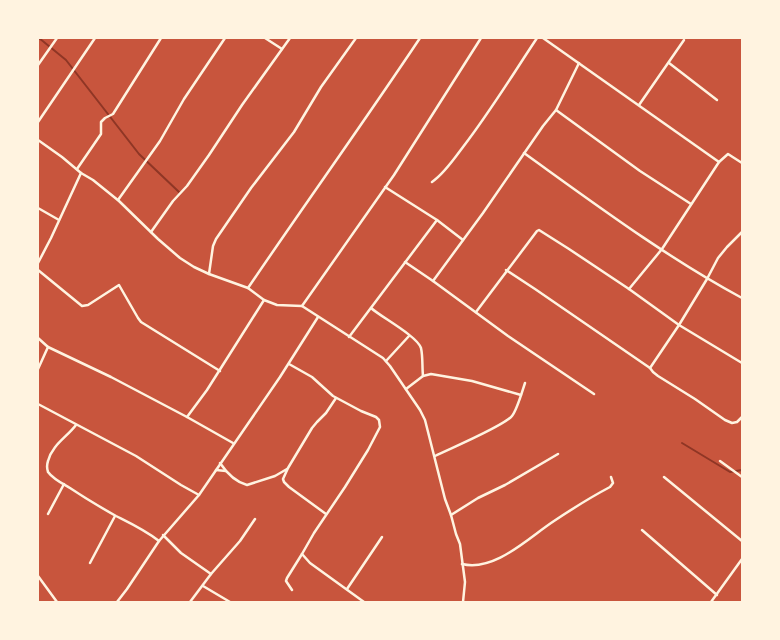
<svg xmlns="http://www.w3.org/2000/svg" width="780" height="640" viewBox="0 0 780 640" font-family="Barlow,sans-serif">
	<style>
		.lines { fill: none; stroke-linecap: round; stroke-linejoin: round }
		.stream { stroke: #8f3625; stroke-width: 2 }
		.minor { stroke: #fff3e0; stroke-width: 2.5 }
	</style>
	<rect width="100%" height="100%" fill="#c8553d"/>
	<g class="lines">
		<g class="stream">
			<polyline points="39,38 66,60 139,154 179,192"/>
			<polyline points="682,443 730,472 742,470"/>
		</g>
		<g class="minor">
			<polyline points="265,38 282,49"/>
			<polyline points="543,38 719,162"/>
			<polyline points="669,63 717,100"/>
			<polyline points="38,65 57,38"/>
			<polyline points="639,105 684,40"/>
			<polyline points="556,110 640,171 691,204"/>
			<polyline points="38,122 95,38"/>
			<polyline points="38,140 62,157 81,173 93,180 119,201 158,239 180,258 194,267 209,274 248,288 264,300 277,305 302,306 383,358 390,366 420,410 425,420 445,499 451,515 456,534 460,544 465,582 463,602"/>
			<path d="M524 153C595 204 666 257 742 298"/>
			<polyline points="77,169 101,134 101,122 105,118 113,114 161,38"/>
			<path d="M432 182C444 174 454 159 463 147 490 112 513 74 537 38"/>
			<polyline points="385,187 437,220 463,240"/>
			<polyline points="118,200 160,141 184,99 225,38"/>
			<polyline points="38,208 59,220"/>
			<polyline points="151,232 173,201 187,186 209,155 242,105 290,38"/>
			<polyline points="405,262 433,281 508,336 594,394"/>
			<polyline points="38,263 51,238 81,173"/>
			<polyline points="38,270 82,306 88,305 119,285 138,318 141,322 220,371"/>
			<polyline points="506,270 535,289 650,368 653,372 658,376 695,399 725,420 732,423 737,422 742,417"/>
			<polyline points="209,274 213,246 216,239 251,188 294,132 321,87 356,38"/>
			<polyline points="433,281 483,213 543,126 556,110 579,63"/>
			<path d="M248 288C305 204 364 122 420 38"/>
			<polyline points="629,289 662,249 719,162 728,154 742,163"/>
			<polyline points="302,306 394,175 481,38"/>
			<path d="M371 308C381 317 417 336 421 348 423 357 422 367 423 376"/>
			<polyline points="476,312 537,231 539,230 569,249 629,289 679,325 742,363"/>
			<polyline points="349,337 437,220"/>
			<polyline points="38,338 48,347 111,377 187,417 233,443"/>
			<polyline points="386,361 409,336"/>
			<polyline points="289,364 312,377 333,396 361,411 376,417 379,420 380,427 368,450 345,487 314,533 302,554 287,578 286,581 292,590"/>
			<polyline points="650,368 679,325 707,279 718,258 727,247 742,232"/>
			<polyline points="38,369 48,347"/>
			<polyline points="406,389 423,376 431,374 472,381 521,395"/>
			<polyline points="38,404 136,456 181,485 199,495"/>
			<polyline points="187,417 207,390 264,300"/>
			<path d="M76 425C67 437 52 445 48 461 47 464 47 469 48 472 53 479 63 484 70 488 85 498 100 507 116 516 132 524 145 530 159 541"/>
			<path d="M435 456C449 449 504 426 512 416 517 410 522 392 525 383"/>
			<polyline points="720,461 742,477"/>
			<path d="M220 463C226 472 236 482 247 485L275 476 287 469"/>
			<polyline points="216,470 226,471"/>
			<polyline points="664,477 742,541"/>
			<polyline points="48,514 64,484"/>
			<polyline points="326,514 289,487 284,482 283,479 288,468 312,428 317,422 326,413 336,398"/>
			<polyline points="451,515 478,498 505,485 558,454"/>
			<polyline points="642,530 717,595"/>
			<polyline points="163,535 181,553 211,574"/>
			<polyline points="302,554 310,563 364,602"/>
			<polyline points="90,563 115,516"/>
			<path d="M462 564C495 572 528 538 554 521 572 509 591 497 610 487L613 483 611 477"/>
			<polyline points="38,576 57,602"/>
			<polyline points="203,586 230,602"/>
			<polyline points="347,589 382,537"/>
			<polyline points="117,602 127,589 159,541 199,495 280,377 318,317"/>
			<polyline points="190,602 211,574 218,566 240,541 255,519"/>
			<polyline points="711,602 742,559"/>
		</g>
	</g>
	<rect width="780" height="640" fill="none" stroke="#fff3e0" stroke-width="78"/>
</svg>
